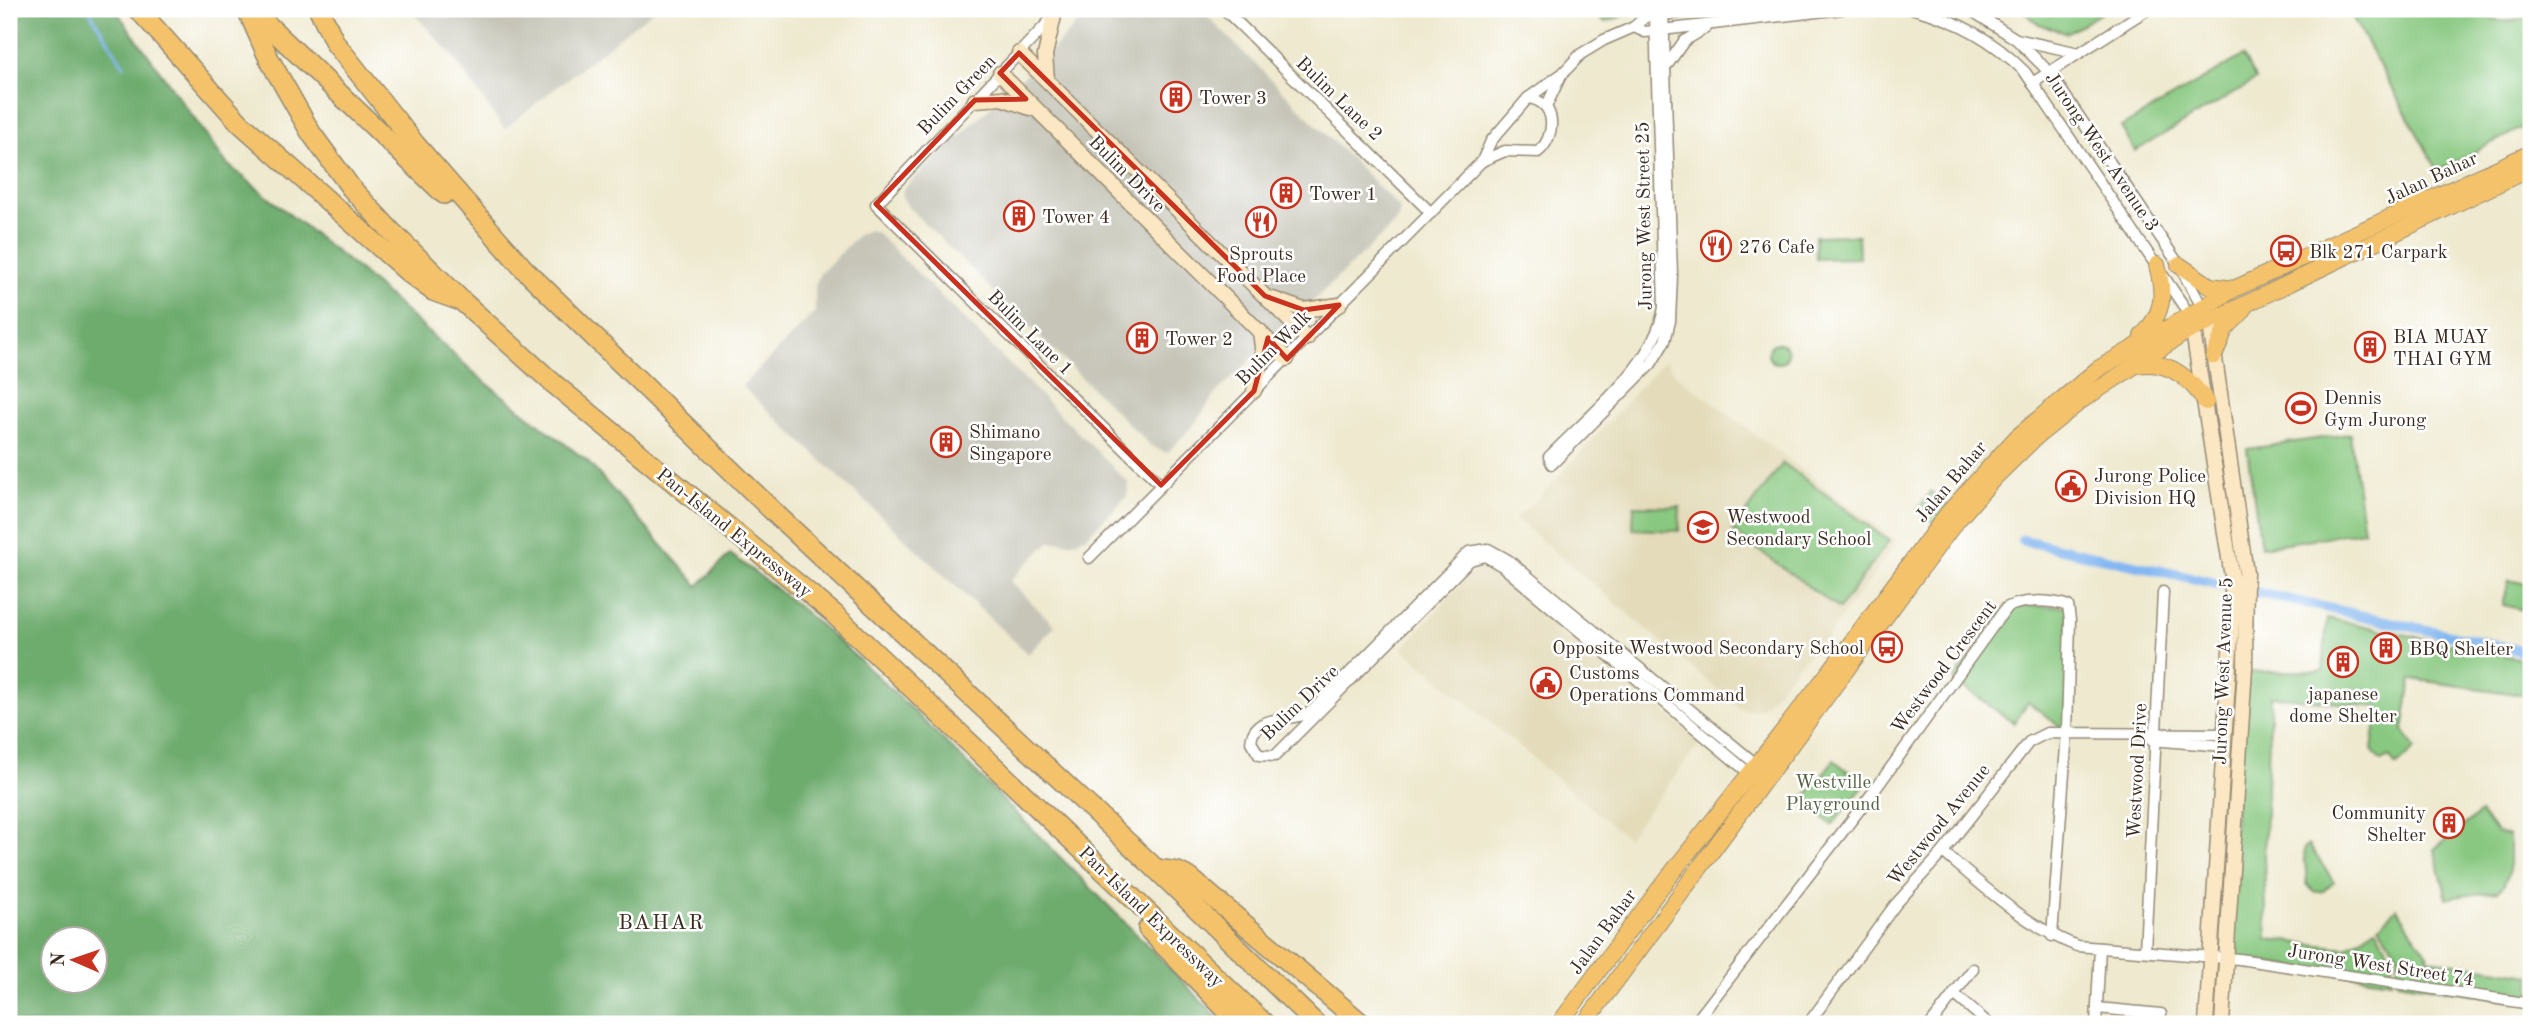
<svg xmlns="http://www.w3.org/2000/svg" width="2540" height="1033" viewBox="0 0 2540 1033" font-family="'Old Standard TT',serif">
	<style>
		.built { fill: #e3dbba }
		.industrial { fill: #c6c5b8 }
		.green { fill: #88c880; stroke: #62794f; stroke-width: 2 }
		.forest { fill: #6eac6e; stroke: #546b46; stroke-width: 2; fill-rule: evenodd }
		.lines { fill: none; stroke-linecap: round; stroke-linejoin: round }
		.stream { stroke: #84b7f1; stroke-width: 2.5 }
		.canal { stroke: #84b7f1; stroke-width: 10 }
		.street-casing { stroke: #948a76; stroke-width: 13 }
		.secondary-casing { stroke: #948a76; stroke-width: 17 }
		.primary-casing { stroke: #948a76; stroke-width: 18 }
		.highway-casing { stroke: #948a76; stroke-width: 22 }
		.street { stroke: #fff; stroke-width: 10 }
		.secondary { stroke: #fbe7c3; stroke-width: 14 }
		.primary { stroke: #f4c26a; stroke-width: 16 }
		.highway { stroke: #f4c26a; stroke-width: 19 }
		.marked { fill: none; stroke: #c8321e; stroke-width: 5; stroke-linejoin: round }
		.labels { text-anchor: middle; stroke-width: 5; stroke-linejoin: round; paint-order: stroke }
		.street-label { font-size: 19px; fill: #3b2a1e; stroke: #fff }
		.poi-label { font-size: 19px; fill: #3b2a1e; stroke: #fff; text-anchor: start }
		.park-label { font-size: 19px; fill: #566140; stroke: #fff }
		.neighbourhood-label { font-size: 21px; letter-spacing: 2px; fill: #3b2a1e; stroke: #fff }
	</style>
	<rect width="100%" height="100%" fill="#fff"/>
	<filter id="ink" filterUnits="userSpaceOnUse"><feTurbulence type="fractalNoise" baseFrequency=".0143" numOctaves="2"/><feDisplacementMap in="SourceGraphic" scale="14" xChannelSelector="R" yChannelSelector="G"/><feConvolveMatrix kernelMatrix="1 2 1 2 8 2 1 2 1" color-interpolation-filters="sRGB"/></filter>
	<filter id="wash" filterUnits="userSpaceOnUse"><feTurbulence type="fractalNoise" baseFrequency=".00686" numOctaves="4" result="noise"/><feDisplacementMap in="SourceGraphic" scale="28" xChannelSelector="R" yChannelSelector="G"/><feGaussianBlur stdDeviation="1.57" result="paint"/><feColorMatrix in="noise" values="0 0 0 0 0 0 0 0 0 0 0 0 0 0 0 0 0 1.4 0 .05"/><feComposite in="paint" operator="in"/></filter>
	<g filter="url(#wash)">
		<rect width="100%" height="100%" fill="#eee9cf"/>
		<g class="built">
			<polygon points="1665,360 1675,374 1898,542 1825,640 1802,661 1761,709 1743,711 1515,518 1538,499"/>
			<polygon points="1474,570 1498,571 1701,742 1627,838 1402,648"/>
		</g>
		<g class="industrial">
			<polygon points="409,9 655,9 504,129 452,55"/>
			<polygon points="1089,9 1200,9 1400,208 1398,219 1393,225 1216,393 1197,421 1167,453 1151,446 909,208 902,197 903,189 1062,40"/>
			<polygon points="869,230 877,233 1129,483 1127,496 1087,536 1075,542 1049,542 1010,581 1055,626 1028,654 742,386 815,312 815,286 819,275 858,235"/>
		</g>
		<g class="green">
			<polygon points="1590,9 1635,9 1632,13 1604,22"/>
			<polygon points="2020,9 2108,9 2068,33 2039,24"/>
			<path d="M2348 9H2472C2490 22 2507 25 2528 17L2531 23V123L2438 171Z"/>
			<polygon points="2243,56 2256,80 2135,151 2121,127"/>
			<polygon points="1858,235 1859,258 1816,259 1815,236"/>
			<circle cx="1778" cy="353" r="10"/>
			<polygon points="2350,434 2364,531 2261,547 2247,449"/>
			<polygon points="1783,463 1889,541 1839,609 1733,531"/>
			<polygon points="1931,492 1949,506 1935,524 1917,510"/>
			<polygon points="1634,506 1680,507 1679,531 1633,529"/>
			<polygon points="2509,580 2531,585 2531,612 2503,605"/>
			<polygon points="2017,606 2068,606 2067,732 2028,702 2014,723 1954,680 2005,609"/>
			<polygon points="2327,618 2531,661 2531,696 2411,679 2403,730 2415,749 2396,766 2389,757 2381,761 2372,750 2378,707 2271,696 2264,856 2267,939 2346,948 2376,928 2392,957 2392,981 2226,957 2244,672 2323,671"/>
			<polygon points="1834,760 1865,785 1832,825 1802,800"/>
			<polygon points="2480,813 2496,832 2509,836 2509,872 2503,886 2498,891 2447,898 2434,849"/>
			<polygon points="2309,845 2334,882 2323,891 2314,892 2307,884 2304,848"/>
			<polygon points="2397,908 2430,959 2531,975 2531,1003 2397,982 2398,954 2379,926"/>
		</g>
		<path class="forest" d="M9 9H115L227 164 360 271 480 378 587 461 698 586 730 554C835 629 926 722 1016 813 1086 883 1156 953 1224 1024H9ZM52 939H94V981H52Z"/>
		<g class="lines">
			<polyline class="stream" points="88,9 124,66"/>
			<g class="canal">
				<polyline points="2022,540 2232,587"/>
				<polyline points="2250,591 2531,653"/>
			</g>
		</g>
	</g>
	<g filter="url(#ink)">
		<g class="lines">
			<g class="street-casing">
				<g id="street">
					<polyline points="1061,9 876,204 1161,485"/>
					<polyline points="1224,9 1431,213"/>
					<path d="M1658 9 1655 16 1664 307C1656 365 1588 416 1549 457L1552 464 1651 364 1665 341 1670 321 1672 275 1663 9"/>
					<path d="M1914 9C1959 21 1992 39 2025 72L2189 314"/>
					<polyline points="1969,9 2016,39 2049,72 2179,265 2202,307"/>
					<polyline points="1634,27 1645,32 1842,9"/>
					<polyline points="2016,39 2079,53"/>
					<polyline points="1668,64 1684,41 1706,28"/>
					<polyline points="2034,82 2148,9"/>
					<polyline points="1546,107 1561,75"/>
					<path d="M1482 161 1505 151 1538 152C1556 137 1558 102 1528 98"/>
					<polyline points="1089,558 1482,161 1491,141 1528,98 1563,73 1581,54 1604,40 1634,27 1645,17 1710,9"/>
					<polyline points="2151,740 2224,746"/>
					<path d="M1749 773 1502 566 1485 556 1470 560 1275 756 1259 755 1251 742C1254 711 1293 724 1312 711L1469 552 1488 549 1508 560 1756 764"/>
					<path d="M1943 852C1984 887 2026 926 2077 946L2239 959 2531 1004"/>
					<polyline points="2145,951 2163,592"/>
					<polyline points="1954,994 1989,1024"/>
					<polyline points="2097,1008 2161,1014"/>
					<path d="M1694 1024 1874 791 2006 608C2022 599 2051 600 2068 606L2070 620 2067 732 2052 936"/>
					<polyline points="1808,1024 1895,905 1943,852 2029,742 2047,733 2225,734"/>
					<polyline points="1931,1024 1973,969"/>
					<polyline points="2096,1024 2100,948"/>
				</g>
			</g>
			<g class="secondary-casing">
				<g id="secondary">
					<polyline points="1019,53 1307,338"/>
					<polyline points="1000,73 1287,359"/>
					<polyline points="1047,80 1045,55 1054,16"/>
					<polyline points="975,100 1001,98 1030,108"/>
					<polyline points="1273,299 1304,310 1339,305"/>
					<polyline points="2205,313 2211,331 2246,573 2245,668 2222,1024"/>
					<polyline points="2191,319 2232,577 2232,620 2206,1024"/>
					<polyline points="1254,391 1263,356 1260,331"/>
				</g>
			</g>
			<g class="primary-casing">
				<g id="primary">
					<polyline points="2179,265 2210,286 2234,289"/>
					<path d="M2142 336C2164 313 2165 295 2157 265"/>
					<polyline points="2214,356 2225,329 2243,311"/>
					<path d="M2137 365C2168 359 2190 378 2206 402"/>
					<polyline points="1559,1024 1657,892 1831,670 1948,513 2016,438 2098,369 2234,289 2531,153"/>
					<polyline points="1584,1024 1954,524 1993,479 2036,437 2082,400 2183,334 2531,168"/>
				</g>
			</g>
			<g class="highway-casing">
				<g id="highway">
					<polyline points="138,9 239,122 409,273 433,291 458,300"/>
					<polyline points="247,9 269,59 311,133 351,188 390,230 462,301 554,384 833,613 1265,1024"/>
					<polyline points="251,9 444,194"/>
					<polyline points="319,9 335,43 415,144 524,269 780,518 1156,869 1316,1024"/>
					<polyline points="1156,869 1178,872 1190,878 1362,1024"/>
					<polyline points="1148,929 1240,1024"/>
				</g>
			</g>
			<use href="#street" class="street"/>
			<use href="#secondary" class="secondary"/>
			<use href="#primary" class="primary"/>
			<use href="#highway" class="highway"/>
		</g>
	</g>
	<path class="marked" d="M1019 53 1265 296 1304 310 1339 305 1287 359 1268 338 1254 391 1161 485 876 204 975 100 1026 99 1000 73Z"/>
	<defs>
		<g id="building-ring" transform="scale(1.575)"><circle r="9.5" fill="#fff" stroke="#c8321e" stroke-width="1.5"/><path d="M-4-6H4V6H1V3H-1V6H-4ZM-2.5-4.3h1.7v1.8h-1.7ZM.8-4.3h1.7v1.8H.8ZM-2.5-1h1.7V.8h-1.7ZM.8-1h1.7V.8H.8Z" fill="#c8321e"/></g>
		<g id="restaurant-ring" transform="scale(1.575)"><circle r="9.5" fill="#fff" stroke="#c8321e" stroke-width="1.5"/><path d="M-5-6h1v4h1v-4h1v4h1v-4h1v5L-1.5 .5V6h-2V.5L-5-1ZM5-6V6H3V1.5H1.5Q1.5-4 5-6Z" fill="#c8321e"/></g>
		<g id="bus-ring" transform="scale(1.575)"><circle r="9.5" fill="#fff" stroke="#c8321e" stroke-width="1.5"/><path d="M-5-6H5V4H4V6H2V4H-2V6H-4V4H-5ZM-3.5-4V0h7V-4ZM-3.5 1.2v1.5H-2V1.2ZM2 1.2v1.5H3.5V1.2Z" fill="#c8321e"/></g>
		<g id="stadium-ring" transform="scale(1.575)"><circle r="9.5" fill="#fff" stroke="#c8321e" stroke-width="1.5"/><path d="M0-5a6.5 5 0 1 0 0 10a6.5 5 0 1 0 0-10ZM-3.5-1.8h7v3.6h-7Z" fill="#c8321e"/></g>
		<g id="civic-ring" transform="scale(1.575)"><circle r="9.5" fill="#fff" stroke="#c8321e" stroke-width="1.5"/><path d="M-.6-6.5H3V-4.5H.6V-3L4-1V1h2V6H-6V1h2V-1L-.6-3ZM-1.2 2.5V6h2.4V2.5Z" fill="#c8321e"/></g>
		<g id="school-ring" transform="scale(1.575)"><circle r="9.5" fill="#fff" stroke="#c8321e" stroke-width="1.5"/><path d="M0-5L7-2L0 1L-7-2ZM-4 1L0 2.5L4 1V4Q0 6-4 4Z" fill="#c8321e"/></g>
	</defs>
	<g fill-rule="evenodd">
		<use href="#building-ring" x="1176" y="97"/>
		<use href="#building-ring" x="1286" y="193"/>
		<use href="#building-ring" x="1019" y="216"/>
		<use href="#restaurant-ring" x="1261" y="222"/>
		<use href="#restaurant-ring" x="1716" y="246"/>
		<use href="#bus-ring" x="2286" y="251"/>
		<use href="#building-ring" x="1142" y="338"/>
		<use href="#building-ring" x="2370" y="347"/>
		<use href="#stadium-ring" x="2301" y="408"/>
		<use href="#building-ring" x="946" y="442"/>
		<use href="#civic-ring" x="2071" y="486"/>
		<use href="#school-ring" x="1703" y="527"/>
		<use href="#bus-ring" x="1887" y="647"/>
		<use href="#building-ring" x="2386" y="648"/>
		<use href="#building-ring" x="2343" y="662"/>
		<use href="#civic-ring" x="1546" y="683"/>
		<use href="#building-ring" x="2449" y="823"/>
	</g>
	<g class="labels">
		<g class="street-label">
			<text transform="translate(956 94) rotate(-46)" y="7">Bulim Green</text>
			<text transform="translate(1340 98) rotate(44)" y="7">Bulim Lane 2</text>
			<text transform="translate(2103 151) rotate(56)" y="7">Jurong West Avenue 3</text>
			<text transform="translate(1128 173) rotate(45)" y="7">Bulim Drive</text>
			<text transform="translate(2431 177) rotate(-25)" y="7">Jalan Bahar</text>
			<text transform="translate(1643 216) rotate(-91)" y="7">Jurong West Street 25</text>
			<text transform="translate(1031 332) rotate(45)" y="7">Bulim Lane 1</text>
			<text transform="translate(1273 347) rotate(-45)" y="7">Bulim Walk</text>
			<text transform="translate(1950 481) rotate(-50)" y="7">Jalan Bahar</text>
			<text transform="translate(735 532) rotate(39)" y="7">Pan-Island Expressway</text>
			<text transform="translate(1943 666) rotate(-53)" y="7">Westwood Crescent</text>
			<text transform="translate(2222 671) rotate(-88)" y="7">Jurong West Avenue 5</text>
			<text transform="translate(1299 702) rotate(-44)" y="7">Bulim Drive</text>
			<text transform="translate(2136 771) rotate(-87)" y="7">Westwood Drive</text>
			<text transform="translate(1938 824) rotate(-51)" y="7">Westwood Avenue</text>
			<text transform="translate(1152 916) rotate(44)" y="7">Pan-Island Expressway</text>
			<text transform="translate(1602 931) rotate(-54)" y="7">Jalan Bahar</text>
			<text transform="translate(2381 964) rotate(9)" y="7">Jurong West Street 74</text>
		</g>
		<g class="poi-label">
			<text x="1199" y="104">Tower 3</text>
			<text x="1309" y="200">Tower 1</text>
			<text x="1042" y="223">Tower 4</text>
			<text x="1739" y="253">276 Cafe</text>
			<text x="2309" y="258">Blk 271 Carpark</text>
			<text x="1261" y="260" text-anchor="middle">Sprouts<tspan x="1261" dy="22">Food Place</tspan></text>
			<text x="2393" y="343">BIA MUAY<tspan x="2393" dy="22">THAI GYM</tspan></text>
			<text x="1165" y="345">Tower 2</text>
			<text x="2324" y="404">Dennis<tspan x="2324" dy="22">Gym Jurong</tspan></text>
			<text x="969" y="438">Shimano<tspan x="969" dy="22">Singapore</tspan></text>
			<text x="2094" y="482">Jurong Police<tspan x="2094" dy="22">Division HQ</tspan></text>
			<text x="1726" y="523">Westwood<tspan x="1726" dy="22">Secondary School</tspan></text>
			<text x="1864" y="654" text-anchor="end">Opposite Westwood Secondary School</text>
			<text x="2409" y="655">BBQ Shelter</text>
			<text x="1569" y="679">Customs<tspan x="1569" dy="22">Operations Command</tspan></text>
			<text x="2343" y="700" text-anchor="middle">japanese<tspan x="2343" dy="22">dome Shelter</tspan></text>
			<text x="2426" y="819" text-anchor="end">Community<tspan x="2426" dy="22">Shelter</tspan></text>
		</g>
		<g class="park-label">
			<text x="1833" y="788">Westville<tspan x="1833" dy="22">Playground</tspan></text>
		</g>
		<g class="neighbourhood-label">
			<text x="662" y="929">BAHAR</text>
		</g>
	</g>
	<rect width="2540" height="1033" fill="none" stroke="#fff" stroke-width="35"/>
	<g transform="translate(74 960) rotate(272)"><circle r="33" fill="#ffffff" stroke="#b1aaa5" stroke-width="2"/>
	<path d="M0-5L12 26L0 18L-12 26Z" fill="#c8321e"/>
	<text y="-10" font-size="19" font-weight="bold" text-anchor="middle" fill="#3b2a1e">N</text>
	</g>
</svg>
